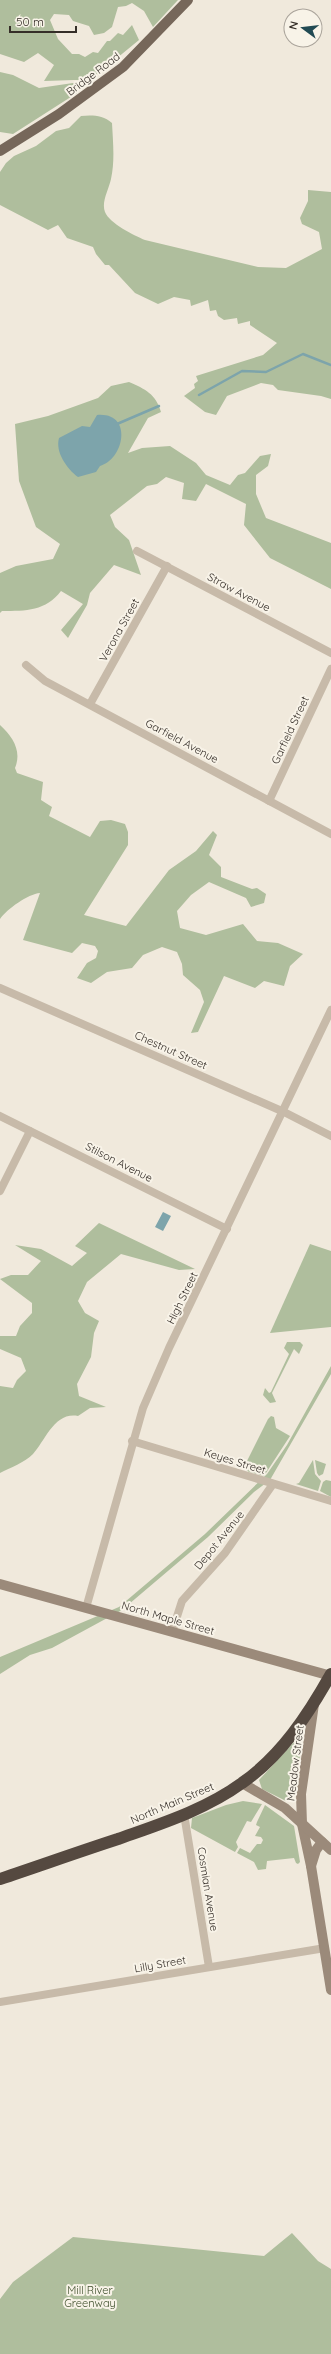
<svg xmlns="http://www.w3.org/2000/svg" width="331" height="2354" viewBox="0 0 331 2354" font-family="Quicksand,sans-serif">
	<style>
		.green { fill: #afbe9d }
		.water { fill: #7da4ab }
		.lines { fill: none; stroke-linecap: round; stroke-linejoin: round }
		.stream { stroke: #7da4ab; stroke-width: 2.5 }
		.street { stroke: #c7baa9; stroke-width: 8 }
		.secondary { stroke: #9b8a7a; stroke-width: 10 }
		.primary { stroke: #76675a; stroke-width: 10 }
		.highway { stroke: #554940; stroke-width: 12 }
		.labels { text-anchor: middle; stroke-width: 4; stroke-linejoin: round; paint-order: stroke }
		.street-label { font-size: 11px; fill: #352e28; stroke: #f8f3e8 }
		.park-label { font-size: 11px; fill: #40512e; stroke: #f8f3e8 }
	</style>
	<rect width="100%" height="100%" fill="#f0e9dc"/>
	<g class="green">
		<path d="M0 0H178L153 27 144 11 132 3 126 6 118 7 112 27 104 33 94 35 89 26 73 21 69 15 54 14 50 20 58 39 72 54H79L85 57 93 52 98 53 107 41H110L118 33 123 35 132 25 139 40 89 81C73 79 60 81 44 81L54 65 38 53 24 62 0 54Z"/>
		<polygon points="0,72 13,75 39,88 73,83 77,85 77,93 13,134 0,132"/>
		<path d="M81 116C92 115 103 115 112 123 113 142 115 161 111 179 109 189 101 202 105 212 109 223 135 236 145 240L258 267 286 268 322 249 319 232 302 224 300 218 308 201V190L331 192V399L321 396 278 390 273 385 261 383 227 396 216 415 205 412 184 396 195 388 194 384 198 381 196 376 263 355 277 343 250 325V321L238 324 237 318 224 320 218 316 216 310 210 311 208 300 191 306 190 300 174 297 158 304 135 293 109 265H105L96 254 93 247 67 238 58 225 48 230 0 205V172L6 163 14 156 36 146 56 131 69 128Z"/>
		<path d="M129 382C145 389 156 394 161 412L148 418 128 453 142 448 170 446 196 463 206 475 230 485 238 475 245 473 260 456 271 454 268 466 256 475V494L266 518 331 543V589L270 558 244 525 246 504 206 484 196 501 182 499 184 483 166 477 157 484 147 486 110 515 115 527 129 540 141 575 114 565 90 593 87 605 68 638 61 630 83 604 61 591C46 611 26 611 2 611L0 613V573L16 566 53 559 60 544 36 527 19 481 15 424 48 416 98 398 111 386Z"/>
		<path d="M0 725C13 737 22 751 15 768L17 773 43 782 41 800 52 807 49 816 90 837 100 821 111 820 125 824 128 832V845L84 915 126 926 169 870 196 851 213 831 217 835 209 855 221 867V877L252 889 257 888 266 894 264 903 251 907 246 898 209 882 191 895 177 911 180 928 206 935 243 924 257 941 278 943 303 954 290 966 284 986 264 981 255 988 224 976 198 1032 191 1033 204 1002 200 990 183 975 182 964 177 952 162 947 143 955 132 968 107 972 91 983 77 978 87 963 96 958 98 951 95 946 82 943 72 953 23 940 40 893C28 894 7 909 0 919Z"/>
		<path d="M99 1223 195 1269 179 1270 121 1254 87 1282 78 1301 85 1313 99 1321 94 1333 91 1357 77 1384 79 1396 106 1407 90 1408 78 1416C54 1412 46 1440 33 1454 25 1462 10 1468 0 1473V1386L13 1388 17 1380 26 1371 21 1358 0 1349V1336H16L20 1326 32 1313V1303L0 1279 11 1275H28L41 1261 15 1245 41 1249 72 1266 87 1253 75 1246Z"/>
		<polygon points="310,1244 331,1251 331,1327 270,1333"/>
		<polygon points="287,1342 300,1342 303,1345 299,1354 294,1349 272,1393 276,1402 270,1403 263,1395 265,1388 269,1393 271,1392 289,1354 284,1348"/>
		<polygon points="331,1366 331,1374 270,1480 254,1492 208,1537 122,1610 52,1648 30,1655 0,1674 0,1657 119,1607 205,1534 267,1474 287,1445"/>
		<polygon points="271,1416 274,1417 276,1428 290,1436 264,1476 249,1472 244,1467 268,1419"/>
		<polygon points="313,1460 315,1474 321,1481 318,1491 296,1484 299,1483"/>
		<polygon points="315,1460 326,1464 323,1474 319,1476 317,1473"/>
		<polygon points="326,1480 331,1481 331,1497 320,1491 323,1482"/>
		<polygon points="297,1739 301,1740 302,1743 294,1796 289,1801 286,1801 262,1789 259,1780"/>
		<polygon points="243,1801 262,1804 251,1822 247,1821 236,1842 238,1847 235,1852 191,1828 192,1818 226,1805"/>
		<polygon points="265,1805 294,1826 300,1862 298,1864 296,1863 294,1858 267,1861 266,1869 258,1870 254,1862 237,1853 240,1848 250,1853 257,1844 261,1844 263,1840 261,1837 255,1836 260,1827 256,1825 257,1822"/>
		<polygon points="292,2233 318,2261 331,2269 331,2354 0,2354 0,2299 13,2282 73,2237 264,2256"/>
	</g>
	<g class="water">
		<path d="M97 415C134 412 124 460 100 466L96 472 78 477C67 469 55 452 59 438L82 426 90 427Z"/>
		<polygon points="163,1212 171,1216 163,1231 155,1227"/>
	</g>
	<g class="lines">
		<g class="stream">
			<polyline points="199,395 242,371 266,372 303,354 331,365"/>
			<polyline points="117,424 159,406"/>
		</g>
		<g class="street">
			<polyline points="137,551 331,653"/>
			<polyline points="26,665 45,681 331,834"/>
			<polyline points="90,704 167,566"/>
			<polyline points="269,801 331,669"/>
			<polyline points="0,988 284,1112 331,1136"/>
			<polyline points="0,1116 227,1229"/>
			<polyline points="0,1191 30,1131"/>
			<polyline points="132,1441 331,1501"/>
			<polyline points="86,1608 143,1408 169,1348 331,1010"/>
			<polyline points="172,1632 182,1601 225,1553 273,1484"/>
			<polyline points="184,1814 209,1967"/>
			<polyline points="0,2002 325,1948"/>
		</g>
		<g class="secondary">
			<polyline points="0,1584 331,1676"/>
			<polyline points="314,1704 301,1794 302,1824 311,1866 331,1990"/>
			<polyline points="242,1783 285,1808 331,1850"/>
			<polyline points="311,1866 316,1850 322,1842"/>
		</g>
		<polyline class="primary" points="0,151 59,114 123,67 188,0"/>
		<path class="highway" d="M0 1879C39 1866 78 1852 118 1839 160 1824 205 1810 242 1783 281 1756 308 1715 331 1674"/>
	</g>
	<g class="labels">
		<g class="street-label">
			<text transform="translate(93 74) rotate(-37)" y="4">Bridge Road</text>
			<text transform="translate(239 592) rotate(28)" y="4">Straw Avenue</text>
			<text transform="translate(119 630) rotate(-61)" y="4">Verona Street</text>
			<text transform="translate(290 730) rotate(-65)" y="4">Garfield Street</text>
			<text transform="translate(182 741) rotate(28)" y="4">Garfield Avenue</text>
			<text transform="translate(171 1050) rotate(24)" y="4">Chestnut Street</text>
			<text transform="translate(119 1162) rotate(27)" y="4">Stilson Avenue</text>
			<text transform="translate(182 1298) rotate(-64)" y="4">High Street</text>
			<text transform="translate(235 1461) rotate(17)" y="4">Keyes Street</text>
			<text transform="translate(219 1540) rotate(-51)" y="4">Depot Avenue</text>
			<text transform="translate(168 1618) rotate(16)" y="4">North Maple Street</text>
			<text transform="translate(295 1763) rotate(-83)" y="4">Meadow Street</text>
			<text transform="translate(172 1803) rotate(-23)" y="4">North Main Street</text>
			<text transform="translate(208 1889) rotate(81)" y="4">Cosmian Avenue</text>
			<text transform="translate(160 1964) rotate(-10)" y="4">Lilly Street</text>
		</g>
		<g class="park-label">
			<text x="90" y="2294">Mill River<tspan x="90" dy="13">Greenway</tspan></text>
		</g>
	</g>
	<g transform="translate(303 28) rotate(285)"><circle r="19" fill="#f8f3e8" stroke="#aaa49b"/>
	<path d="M0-3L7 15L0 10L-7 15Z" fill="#214a53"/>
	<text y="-6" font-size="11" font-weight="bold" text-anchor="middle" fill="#352e28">N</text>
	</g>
	<path d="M10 26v6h66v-6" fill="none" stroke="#352e28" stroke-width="2"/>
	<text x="16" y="26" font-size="12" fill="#352e28" stroke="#f8f3e8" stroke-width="3" paint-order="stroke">50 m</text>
</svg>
